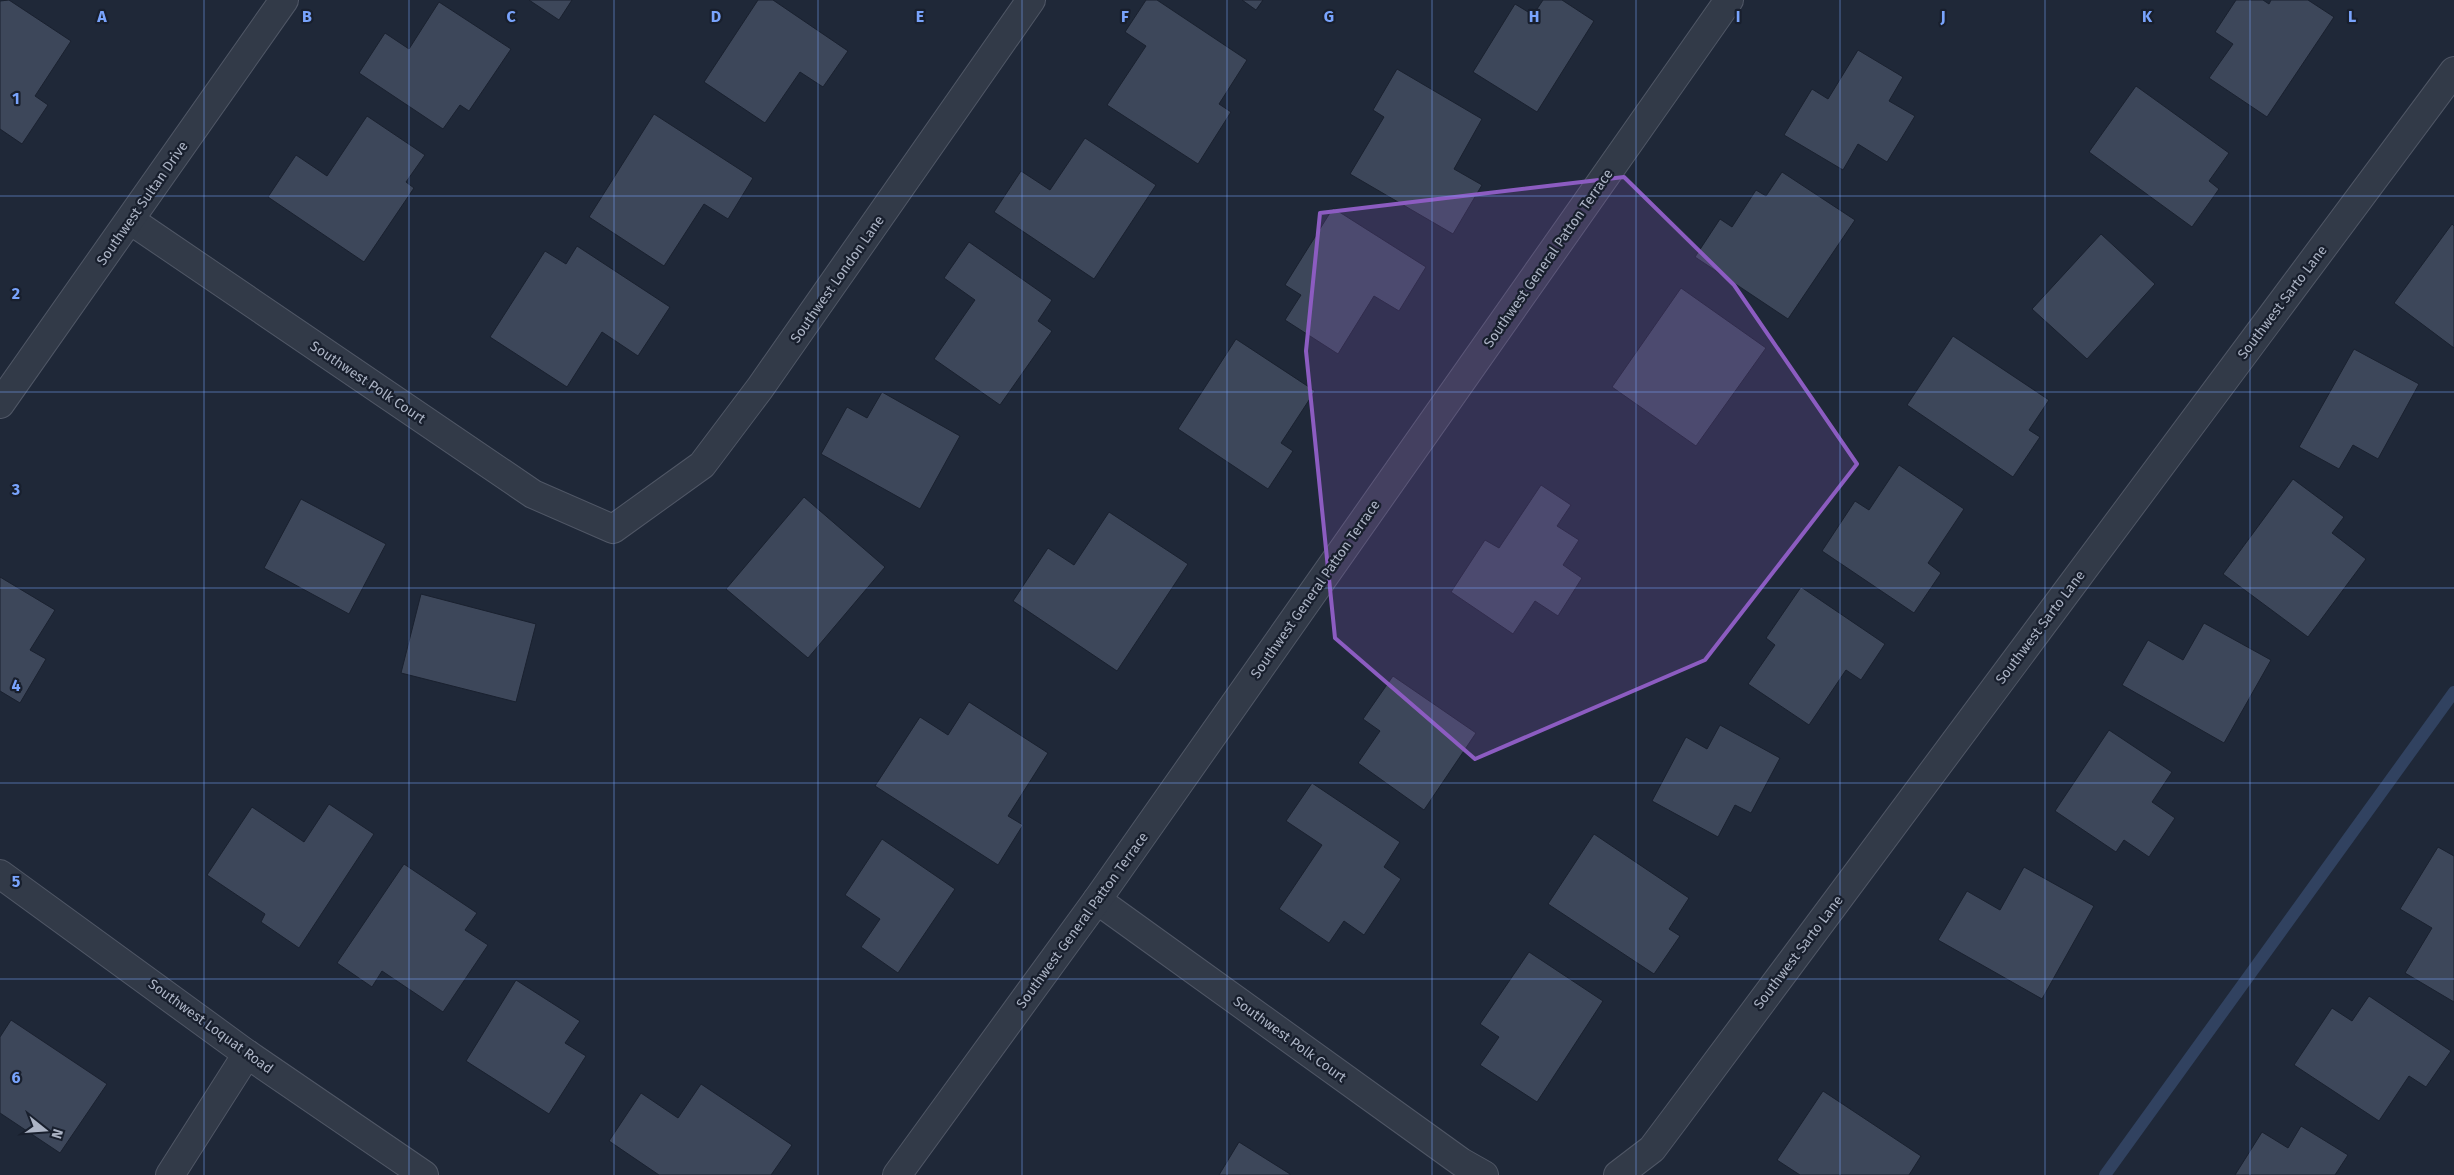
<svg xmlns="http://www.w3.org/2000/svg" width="2454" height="1175" viewBox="0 0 2454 1175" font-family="'Fira Sans',sans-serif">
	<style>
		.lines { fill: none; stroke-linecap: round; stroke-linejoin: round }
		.stream { stroke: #314260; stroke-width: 12 }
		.building { fill: #3d475a; stroke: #1a212f }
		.minor-casing { stroke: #505766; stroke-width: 30 }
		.minor { stroke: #323a48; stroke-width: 28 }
		.marked { fill: #8c5cc1; fill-opacity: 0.2; stroke: #8c5cc1; stroke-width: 4; stroke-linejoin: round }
		.grid { fill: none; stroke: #79a4fd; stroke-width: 1; stroke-opacity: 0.55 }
		.labels { text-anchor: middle; stroke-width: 4.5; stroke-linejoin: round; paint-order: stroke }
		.street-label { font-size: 14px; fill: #acb4c5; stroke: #181f2d }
		.grid-label { font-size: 16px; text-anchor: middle; font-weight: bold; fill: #79a4fd; stroke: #181f2d; stroke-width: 4.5; stroke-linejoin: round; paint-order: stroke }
	</style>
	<rect width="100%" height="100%" fill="#1f2838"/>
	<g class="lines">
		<polyline class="stream" points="2105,1175 2454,692"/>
	</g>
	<g class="building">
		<polygon points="9,0 71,41 35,96 48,105 22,144 0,129 0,1"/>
		<polygon points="529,0 572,0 559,20"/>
		<polygon points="758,0 773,0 848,51 823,87 800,72 765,123 704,82"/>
		<polygon points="1146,0 1157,0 1247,60 1219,104 1231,112 1198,164 1107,105 1146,46 1125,32"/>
		<polygon points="1242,0 1263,0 1256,10"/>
		<polygon points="1543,0 1562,0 1594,21 1537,112 1473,72 1515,4 1533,15"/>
		<polygon points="2236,0 2263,0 2269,4 2271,0 2308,0 2334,17 2267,117 2209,78 2233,44 2215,32"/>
		<polygon points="439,2 511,49 469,111 460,105 443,129 359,73 385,33 409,49"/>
		<polygon points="1858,50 1903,77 1889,101 1915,116 1887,162 1858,144 1843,170 1784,135 1812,89 1828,99"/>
		<polygon points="1397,69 1482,119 1454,169 1482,185 1453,234 1350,174 1384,117 1373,110"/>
		<polygon points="2136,86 2229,153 2209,181 2219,189 2192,227 2089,152"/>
		<polygon points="654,114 753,178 728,219 704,204 664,266 589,217"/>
		<polygon points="367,116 425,155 406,182 414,188 364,262 268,197 296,155 327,176"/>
		<polygon points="1085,138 1156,185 1094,279 994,212 1021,171 1050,190"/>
		<polygon points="1782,172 1855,220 1788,319 1695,257 1720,219 1732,227 1756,190 1766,196"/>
		<polygon points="1333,208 1426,267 1399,311 1374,296 1338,354 1285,320 1301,295 1285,285"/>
		<polygon points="2452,224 2454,226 2454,348 2394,303"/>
		<polygon points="2101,234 2155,284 2087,359 2032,309"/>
		<polygon points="969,242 1052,300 1038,321 1052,331 1000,405 934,359 975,300 944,278"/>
		<polygon points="577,246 670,307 638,356 602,332 567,387 490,337 545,251 566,264"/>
		<polygon points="1681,288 1766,348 1696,446 1612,387"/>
		<polygon points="1953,336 2049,400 2029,430 2040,437 2013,477 1907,405"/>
		<polygon points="1236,339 1315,391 1281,443 1293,451 1268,489 1178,429"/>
		<polygon points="2354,349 2419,384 2378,459 2353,445 2339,469 2299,447"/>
		<polygon points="882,392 960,436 920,509 821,454 847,407 867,418"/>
		<polygon points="1899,465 1964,509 1928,563 1941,573 1914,613 1822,551 1855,501 1869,510"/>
		<polygon points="2293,479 2344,517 2332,533 2366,559 2308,637 2223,574"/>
		<polygon points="1541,485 1571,505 1557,526 1579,540 1563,565 1582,578 1558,616 1535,601 1513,634 1451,592 1485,540 1499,548"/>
		<polygon points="804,497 885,567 808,658 726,589"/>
		<polygon points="301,499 386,544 349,614 264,568"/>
		<polygon points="1109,512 1188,564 1117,671 1013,601 1048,548 1074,565"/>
		<polygon points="0,577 55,610 30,650 46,659 20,703 0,691"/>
		<polygon points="1801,587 1885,644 1861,680 1846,670 1809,725 1748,684 1775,645 1766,638"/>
		<polygon points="421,594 536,624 516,702 401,673"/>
		<polygon points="2204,623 2271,660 2224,743 2122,685 2148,640 2183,660"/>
		<polygon points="1393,676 1476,733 1424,810 1358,763 1380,731 1363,719"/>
		<polygon points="969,702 1048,753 1008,816 1023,825 998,865 875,786 920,717 948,735"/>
		<polygon points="1720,725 1780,758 1751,813 1735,805 1718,837 1652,801 1686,737 1707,749"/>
		<polygon points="2109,730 2172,772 2152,802 2175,818 2149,857 2124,840 2116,852 2055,811"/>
		<polygon points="1312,783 1400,842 1384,867 1401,879 1364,935 1344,921 1329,943 1279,909 1322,845 1286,821"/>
		<polygon points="329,804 374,834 299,948 261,922 265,914 207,875 252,807 304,842"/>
		<polygon points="1594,834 1689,898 1669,929 1680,936 1654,974 1548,904"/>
		<polygon points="882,839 955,889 898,973 861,947 880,919 845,895"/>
		<polygon points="2438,847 2454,856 2454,1002 2405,973 2432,928 2400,909"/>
		<polygon points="404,864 477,913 465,930 488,945 443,1012 382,971 372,987 337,963"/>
		<polygon points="2024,867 2094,906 2042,999 1938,940 1967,891 2000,910"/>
		<polygon points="1529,952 1603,1001 1537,1102 1480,1065 1499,1037 1480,1024"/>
		<polygon points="516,980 580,1021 565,1043 586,1056 549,1114 466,1061"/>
		<polygon points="2369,996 2451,1051 2426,1087 2409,1076 2379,1121 2294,1065 2332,1008 2352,1021"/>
		<polygon points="11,1020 107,1084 60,1153 0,1113 0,1037"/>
		<polygon points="701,1084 792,1145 771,1175 659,1175 609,1141 641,1093 678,1118"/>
		<polygon points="1823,1091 1921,1156 1909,1175 1800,1175 1777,1160"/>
		<polygon points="2301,1126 2348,1155 2335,1175 2235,1175 2262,1132 2288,1148"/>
		<polygon points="1239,1142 1290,1174 1290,1175 1219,1175"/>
	</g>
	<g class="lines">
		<g class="minor-casing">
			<g id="minor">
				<polyline points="130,220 533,494 613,529 702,465 760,388 1031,0"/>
				<polyline points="0,404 284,0"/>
				<polyline points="0,874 247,1054 424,1175"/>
				<polyline points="1097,900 1461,1162 1484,1175"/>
				<polyline points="170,1175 247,1054"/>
				<polyline points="897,1175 1097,900 1729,0"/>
				<polyline points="1618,1175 1652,1149 1676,1117 2454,71"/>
			</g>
		</g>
		<use href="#minor" class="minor"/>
	</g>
	<path class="marked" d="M1624 177 1734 285 1857 464 1705 660 1475 759 1335 638 1306 351 1320 213Z"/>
	<path class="grid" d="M204 0V1175M409 0V1175M614 0V1175M818 0V1175M1022 0V1175M1227 0V1175M1432 0V1175M1636 0V1175M1840 0V1175M2045 0V1175M2250 0V1175M0 196H2454M0 392H2454M0 588H2454M0 783H2454M0 979H2454"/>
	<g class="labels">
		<g class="street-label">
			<text transform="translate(142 203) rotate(-55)" y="5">Southwest Sultan Drive</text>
			<text transform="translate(1548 258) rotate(-55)" y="5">Southwest General Patton Terrace</text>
			<text transform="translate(837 279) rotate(-55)" y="5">Southwest London Lane</text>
			<text transform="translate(2282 302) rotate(-53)" y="5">Southwest Sarto Lane</text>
			<text transform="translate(368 382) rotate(34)" y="5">Southwest Polk Court</text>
			<text transform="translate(1315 589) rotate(-55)" y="5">Southwest General Patton Terrace</text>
			<text transform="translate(2040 627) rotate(-53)" y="5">Southwest Sarto Lane</text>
			<text transform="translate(1082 920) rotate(-54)" y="5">Southwest General Patton Terrace</text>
			<text transform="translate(1798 952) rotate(-53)" y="5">Southwest Sarto Lane</text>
			<text transform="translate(211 1026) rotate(36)" y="5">Southwest Loquat Road</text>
			<text transform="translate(1290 1039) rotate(36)" y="5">Southwest Polk Court</text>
		</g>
	</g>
	<g class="grid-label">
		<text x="102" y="22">A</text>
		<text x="307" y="22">B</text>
		<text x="511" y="22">C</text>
		<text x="716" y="22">D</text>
		<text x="920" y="22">E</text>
		<text x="1125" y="22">F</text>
		<text x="1329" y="22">G</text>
		<text x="1534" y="22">H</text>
		<text x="1738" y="22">I</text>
		<text x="1943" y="22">J</text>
		<text x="2147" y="22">K</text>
		<text x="2352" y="22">L</text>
		<text x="16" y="104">1</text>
		<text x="16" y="299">2</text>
		<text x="16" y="495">3</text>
		<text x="16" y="691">4</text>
		<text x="16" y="887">5</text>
		<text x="16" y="1083">6</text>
	</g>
	<g transform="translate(45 1130) rotate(107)" stroke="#181f2d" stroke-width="4" paint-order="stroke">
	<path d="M0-4L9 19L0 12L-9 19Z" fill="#acb4c5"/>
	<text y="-8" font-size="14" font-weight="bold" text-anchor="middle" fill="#acb4c5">N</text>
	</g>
</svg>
